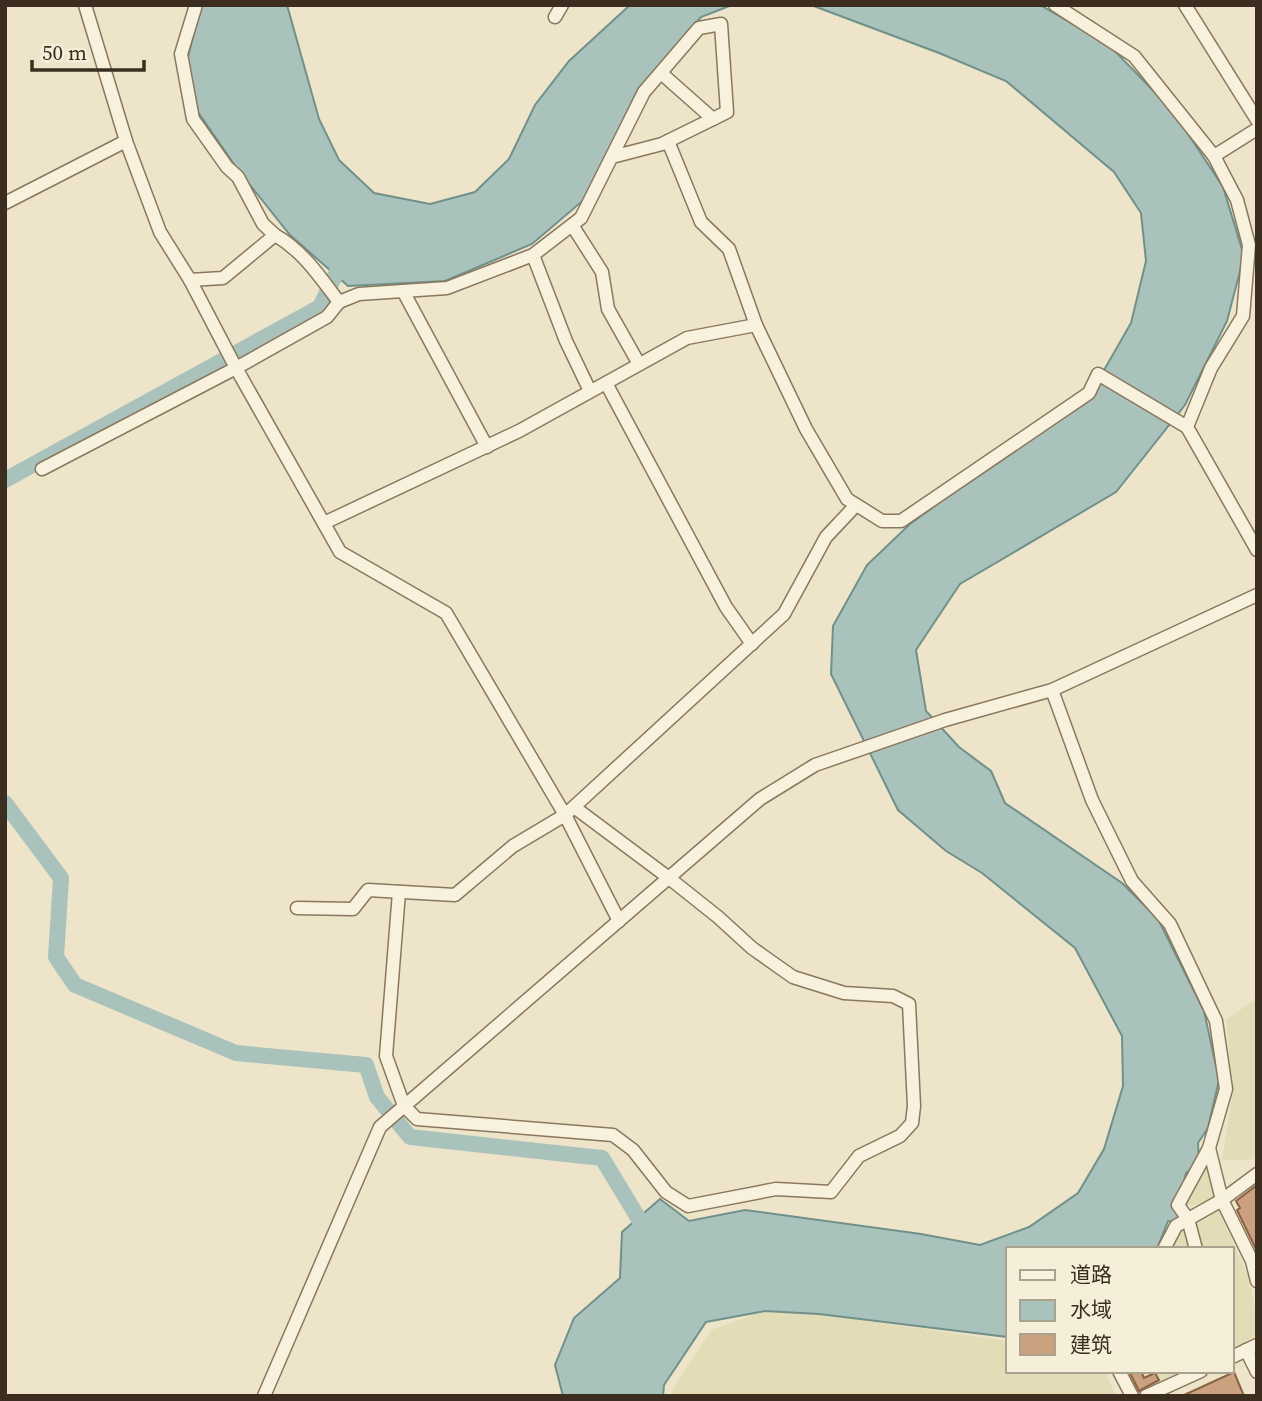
<svg xmlns="http://www.w3.org/2000/svg" width="1262" height="1401" viewBox="0 0 1262 1401" font-family="'Source Serif 4','Noto Sans SC',serif">
	<style>
		.farmland { fill: #e3ddb7 }
		.water { fill: #aac2bc; stroke: #70918a; stroke-width: 2 }
		.lines { fill: none; stroke-linecap: round; stroke-linejoin: round }
		.canal { stroke: #aac2bc; stroke-width: 16 }
		.building { fill: #cba180; stroke: #896144; stroke-width: 2 }
		.minor-casing { stroke: #8a775e; stroke-width: 15 }
		.minor { stroke: #f8f1dd; stroke-width: 12 }
	</style>
	<rect width="100%" height="100%" fill="#eee4c9"/>
	<g class="farmland">
		<polygon points="1257,998 1257,1157 1251,1160 1222,1160 1233,1090 1226,1020"/>
		<polygon points="1205,1163 1211,1172 1217,1197 1192,1206 1185,1205"/>
		<polygon points="1219,1211 1249,1278 1257,1319 1257,1335 1232,1352 1232,1249 1161,1249 1166,1236"/>
		<polygon points="765,1311 819,1314 1008,1341 1008,1371 1105,1371 1116,1396 671,1396 672,1390 711,1330"/>
		<polygon points="1124,1371 1188,1371 1136,1395"/>
	</g>
	<g class="water">
		<polygon points="201,5 287,5 319,119 339,160 374,193 430,204 475,192 509,159 535,105 569,61 630,5 732,5 701,17 638,89 586,198 532,244 445,281 348,286 290,235 238,170 198,112 187,61"/>
		<polygon points="811,5 1040,5 1109,45 1173,111 1223,187 1244,256 1227,321 1185,405 1116,492 960,584 916,650 926,711 959,747 991,771 1005,803 1122,883 1158,919 1204,1011 1219,1080 1208,1128 1198,1143 1199,1163 1186,1173 1178,1205 1184,1218 1177,1222 1168,1221 1157,1249 1008,1249 1008,1337 819,1314 765,1311 706,1322 664,1385 663,1396 563,1396 555,1365 574,1318 620,1278 622,1232 660,1199 689,1221 745,1210 921,1234 980,1245 1029,1227 1078,1193 1104,1149 1123,1086 1122,1036 1075,948 982,873 946,851 898,810 831,674 833,626 867,565 910,524 1092,391 1131,323 1146,261 1141,213 1114,172 1006,81 939,53"/>
	</g>
	<g class="lines">
		<g class="canal">
			<polyline points="5,480 320,307 345,255"/>
			<polyline points="5,803 61,878 56,957 75,985 236,1053 366,1065 377,1097 410,1137 602,1158 648,1234"/>
		</g>
	</g>
	<g class="building">
		<polygon points="1257,1185 1257,1251 1237,1210 1240,1208 1236,1201"/>
		<polygon points="1129,1371 1141,1371 1144,1378 1155,1373 1159,1380 1139,1391"/>
		<polygon points="1234,1372 1244,1396 1182,1396"/>
	</g>
	<g class="lines">
		<g class="minor-casing">
			<g id="minor">
				<path d="M85 5 126 141 160 232 190 280 223 278 275 235C303 251 320 277 339 302L359 294 447 288 533 255 581 218 644 92 699 28 721 24 727 112 662 144 612 157"/>
				<polyline points="196,5 181,54 193,119 227,167 238,177 263,224 275,235"/>
				<polyline points="1055,5 1134,56 1214,156 1237,200 1249,245 1243,316 1211,368 1187,427"/>
				<polyline points="1185,5 1257,120"/>
				<polyline points="555,17 562,5"/>
				<polyline points="661,73 713,119"/>
				<polyline points="668,141 701,222 729,249 756,325"/>
				<polyline points="1214,156 1257,129"/>
				<polyline points="5,203 126,141"/>
				<polyline points="572,225 602,272 608,309 639,364"/>
				<polyline points="533,255 566,341 590,391"/>
				<polyline points="190,280 236,368 327,317 339,302"/>
				<polyline points="403,291 487,447"/>
				<polyline points="606,383 726,607 752,644"/>
				<polyline points="42,469 236,368 340,552 446,613 565,815 619,921"/>
				<polyline points="324,523 519,431 687,338 756,325 806,429 847,499 882,521 901,521 1089,393 1098,374 1187,427 1257,550"/>
				<polyline points="1052,690 1092,800 1132,881 1170,924 1216,1021 1226,1089 1209,1148 1222,1200 1257,1174"/>
				<polyline points="399,892 386,1056 404,1106 417,1119 613,1135 633,1150 666,1192 688,1206 776,1189 831,1192 859,1156 900,1136 912,1123 914,1106 909,1004 893,996 844,993 793,977 752,948 718,917 669,878 574,807"/>
				<polyline points="297,908 353,909 368,890 455,895 513,846 565,815 784,614 826,537 856,505"/>
				<polyline points="1164,1249 1176,1226 1222,1200 1252,1261 1257,1281"/>
				<polyline points="1196,1249 1188,1219 1178,1205 1209,1148"/>
				<polyline points="1246,1350 1257,1372"/>
				<polyline points="1232,1357 1257,1345"/>
				<polyline points="1119,1371 1132,1396"/>
				<polyline points="264,1396 380,1127 760,799 815,765 945,720 1052,690 1257,595"/>
				<polyline points="1146,1396 1201,1371"/>
			</g>
		</g>
		<use href="#minor" class="minor"/>
	</g>
	<rect width="1262" height="1401" fill="none" stroke="#3b2e21" stroke-width="14"/>
	<rect x="1006" y="1247" width="228" height="126" fill="#f5eed9" stroke="#aba18f" stroke-width="2"/>
	<rect x="1020" y="1270" width="35" height="10" fill="#f8f1dd" stroke="#aba18f" stroke-width="2"/>
	<text x="1070" y="1282" font-size="21" fill="#3b2e21">道路</text>
	<rect x="1020" y="1300" width="35" height="21" fill="#aac2bc" stroke="#aba18f" stroke-width="2"/>
	<text x="1070" y="1317" font-size="21" fill="#3b2e21">水域</text>
	<rect x="1020" y="1334" width="35" height="21" fill="#cba180" stroke="#aba18f" stroke-width="2"/>
	<text x="1070" y="1352" font-size="21" fill="#3b2e21">建筑</text>
	<path d="M32 60v10h112v-10" fill="none" stroke="#3b2e21" stroke-width="3.5"/>
	<text x="42" y="60" font-size="21" fill="#3b2e21" stroke="#f5eed9" stroke-width="5" paint-order="stroke">50 m</text>
</svg>
